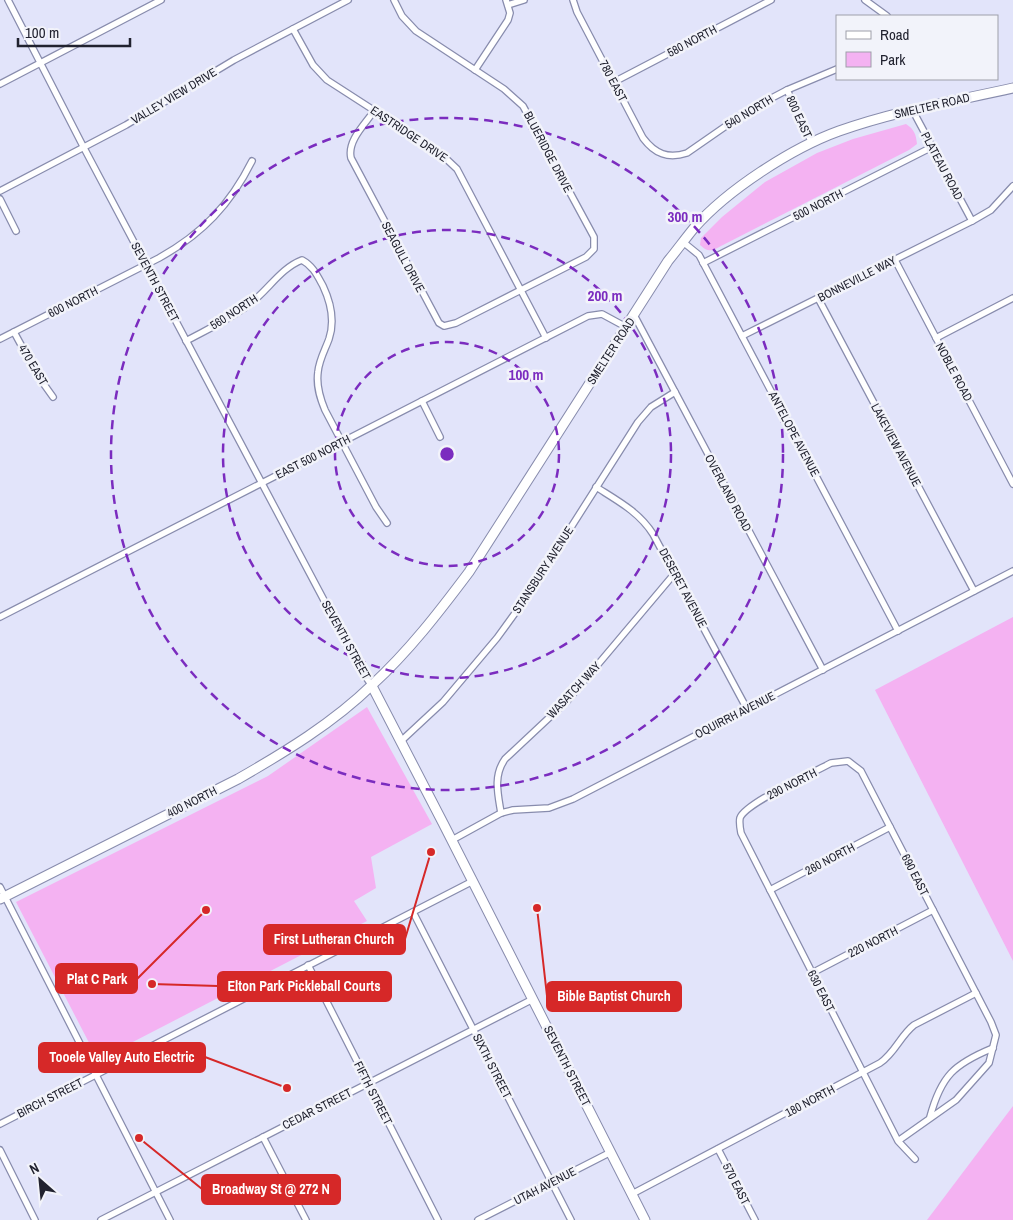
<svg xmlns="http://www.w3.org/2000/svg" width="1013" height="1220" viewBox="0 0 1013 1220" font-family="'Archivo Narrow',sans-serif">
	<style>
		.green { fill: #f4b2f2 }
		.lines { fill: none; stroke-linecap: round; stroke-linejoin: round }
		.street-casing { stroke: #888cad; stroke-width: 8 }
		.secondary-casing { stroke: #888cad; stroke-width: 11 }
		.street { stroke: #fff; stroke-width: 5.5 }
		.secondary { stroke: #fff; stroke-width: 9 }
		.ring { fill: none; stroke: #7b2cbf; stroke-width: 2.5; stroke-dasharray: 9 6 }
		.labels { text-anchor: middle; stroke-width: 5; stroke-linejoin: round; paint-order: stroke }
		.street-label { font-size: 12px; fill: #21222f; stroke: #f2f3fa }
		.centre { fill: #7b2cbf; stroke: #f2f3fa; stroke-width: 2.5 }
		.ring-label { font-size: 15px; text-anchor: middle; font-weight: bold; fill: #7b2cbf; stroke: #f2f3fa; stroke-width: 5; stroke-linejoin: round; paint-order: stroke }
		.leader { fill: none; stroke: #d62828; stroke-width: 2 }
		.callout-dot { fill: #d62828; stroke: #f2f3fa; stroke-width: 2 }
		.callout { fill: #d62828; stroke: #d62828; stroke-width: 2 }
		.callout-label { font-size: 14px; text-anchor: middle; font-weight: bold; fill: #fff }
	</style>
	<rect width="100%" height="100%" fill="#e2e4fa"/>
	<g class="green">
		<path d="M906 124C914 129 916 134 917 144L909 150 723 245C713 250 710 254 700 245L701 238 722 217 765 182 817 153 853 139Z"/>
		<polygon points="1013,617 1013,961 875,690"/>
		<polygon points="367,707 432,824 371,857 376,888 354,901 367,921 98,1060 16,902 268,776"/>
		<polygon points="1013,1106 1013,1220 927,1220"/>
	</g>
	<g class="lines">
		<g class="street-casing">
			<g id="street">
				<polyline points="8,0 84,148 361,670 372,686"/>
				<path d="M573 0 577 12 643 138C655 154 668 159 687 153L749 110 787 90 837 69"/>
				<polyline points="865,0 887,16"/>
				<polyline points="508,5 524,0"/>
				<polyline points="293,29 313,65 327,80 440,153 457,169 546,338"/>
				<polyline points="475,70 508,20 510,13 506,0"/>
				<polyline points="614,82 771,0"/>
				<polyline points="0,84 161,0"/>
				<polyline points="787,90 812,143"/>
				<path d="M374 111C365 124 347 141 351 158L439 323 444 326 456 323 586 257 594 249V237L523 106 504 89 416 31 402 16 394 0"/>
				<polyline points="913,111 972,221"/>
				<polyline points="0,191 126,125 234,60 348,0"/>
				<polyline points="0,199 16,231"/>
				<polyline points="683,242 699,255 898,631"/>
				<polyline points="895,260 1013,484"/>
				<polyline points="703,263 932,147"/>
				<polyline points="818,298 974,591"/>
				<polyline points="634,315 823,670"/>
				<polyline points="14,332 38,376 53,397"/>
				<polyline points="742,336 972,221 991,210 1013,186"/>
				<polyline points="936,338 1013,298"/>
				<path d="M0 339 159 258C202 234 230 205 252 161"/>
				<path d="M186 341C208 329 232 318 251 303 269 289 281 268 302 260 313 266 317 275 323 286 331 303 335 321 329 339 325 350 319 360 318 372 316 386 320 398 325 410L376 507 387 523"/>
				<polyline points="422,401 440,437"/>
				<path d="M596 487C618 501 639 512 653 534L747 709"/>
				<polyline points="0,617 588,316 602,314 626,327"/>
				<polyline points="400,742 443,702 497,638 526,598 638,422 651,407 675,392"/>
				<path d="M501 813C498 794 493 776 505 759L568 700 675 573"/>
				<polyline points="452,840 501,813 513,810 549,808 573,799 1013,571"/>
				<polyline points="0,887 170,1220"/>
				<polyline points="770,890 890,827"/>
				<polyline points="413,912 571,1220"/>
				<polyline points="308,965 438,1220"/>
				<polyline points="812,973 933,910"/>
				<path d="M930 1117C941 1076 954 1064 993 1048"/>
				<polyline points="0,1124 473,881"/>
				<polyline points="263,1137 306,1220"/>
				<path d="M898 1141 956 1100 989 1063 996 1035 991 1022 861 771 848 761 831 763C815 772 745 803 740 818 739 823 740 828 741 833L898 1141 915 1159"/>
				<polyline points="718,1149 755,1220"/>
				<polyline points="0,1150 35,1220"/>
				<path d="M632 1194 880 1063C895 1053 900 1036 914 1025L976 993"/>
				<polyline points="101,1220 533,999"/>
				<polyline points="478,1220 611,1152"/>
			</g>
		</g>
		<g class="secondary-casing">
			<g id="secondary">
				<polyline points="372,686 443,823 645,1220"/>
				<path d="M0 899 238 779C285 752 333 723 372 685 409 651 439 612 469 572L668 261C677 250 685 239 694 228 727 190 792 148 839 131 895 111 955 101 1013 88"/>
			</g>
		</g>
		<use href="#street" class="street"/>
		<use href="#secondary" class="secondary"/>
	</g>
	<g class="ring">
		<circle cx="447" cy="454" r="112"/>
		<circle cx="447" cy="454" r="224"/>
		<circle cx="447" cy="454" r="336"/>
	</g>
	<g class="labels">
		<g class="street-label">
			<text transform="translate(692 41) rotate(-28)" y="4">580 NORTH</text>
			<text transform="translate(613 81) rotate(62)" y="4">780 EAST</text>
			<text transform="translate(174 96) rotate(-31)" y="4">VALLEY VIEW DRIVE</text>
			<text transform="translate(932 106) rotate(-13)" y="4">SMELTER ROAD</text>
			<text transform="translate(749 112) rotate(-31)" y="4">540 NORTH</text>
			<text transform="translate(799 117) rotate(65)" y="4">800 EAST</text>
			<text transform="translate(409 134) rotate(34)" y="4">EASTRIDGE DRIVE</text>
			<text transform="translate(548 152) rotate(62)" y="4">BLUERIDGE DRIVE</text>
			<text transform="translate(942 166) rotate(62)" y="4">PLATEAU ROAD</text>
			<text transform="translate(818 205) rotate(-27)" y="4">500 NORTH</text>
			<text transform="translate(403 257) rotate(62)" y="4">SEAGULL DRIVE</text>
			<text transform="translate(857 279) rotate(-27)" y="4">BONNEVILLE WAY</text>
			<text transform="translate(155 282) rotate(62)" y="4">SEVENTH STREET</text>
			<text transform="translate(73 302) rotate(-27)" y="4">600 NORTH</text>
			<text transform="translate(234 312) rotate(-33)" y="4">560 NORTH</text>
			<text transform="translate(611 351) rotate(-57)" y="4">SMELTER ROAD</text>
			<text transform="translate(33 365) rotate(59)" y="4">470 EAST</text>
			<text transform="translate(954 372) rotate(62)" y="4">NOBLE ROAD</text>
			<text transform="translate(794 434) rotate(62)" y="4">ANTELOPE AVENUE</text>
			<text transform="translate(896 445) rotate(62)" y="4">LAKEVIEW AVENUE</text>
			<text transform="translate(313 457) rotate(-27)" y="4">EAST 500 NORTH</text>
			<text transform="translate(728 493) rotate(62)" y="4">OVERLAND ROAD</text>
			<text transform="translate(543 570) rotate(-57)" y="4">STANSBURY AVENUE</text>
			<text transform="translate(683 588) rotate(62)" y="4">DESERET AVENUE</text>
			<text transform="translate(346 640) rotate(61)" y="4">SEVENTH STREET</text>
			<text transform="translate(574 690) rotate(-47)" y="4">WASATCH WAY</text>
			<text transform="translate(735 715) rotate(-27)" y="4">OQUIRRH AVENUE</text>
			<text transform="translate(792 784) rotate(-27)" y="4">290 NORTH</text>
			<text transform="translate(192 802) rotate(-27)" y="4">400 NORTH</text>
			<text transform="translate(830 859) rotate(-28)" y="4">260 NORTH</text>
			<text transform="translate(915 875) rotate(63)" y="4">690 EAST</text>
			<text transform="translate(873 942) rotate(-27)" y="4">220 NORTH</text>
			<text transform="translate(821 991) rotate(63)" y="4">630 EAST</text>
			<text transform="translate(492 1066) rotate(63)" y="4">SIXTH STREET</text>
			<text transform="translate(567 1066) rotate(63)" y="4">SEVENTH STREET</text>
			<text transform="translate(373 1093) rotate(63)" y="4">FIFTH STREET</text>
			<text transform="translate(50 1098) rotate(-27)" y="4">BIRCH STREET</text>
			<text transform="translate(810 1101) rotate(-28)" y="4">180 NORTH</text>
			<text transform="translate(317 1109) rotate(-27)" y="4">CEDAR STREET</text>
			<text transform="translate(736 1184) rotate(63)" y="4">570 EAST</text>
			<text transform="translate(545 1186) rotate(-27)" y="4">UTAH AVENUE</text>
		</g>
	</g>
	<circle cx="447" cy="454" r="8" class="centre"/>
	<g class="ring-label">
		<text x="685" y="222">300 m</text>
		<text x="605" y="301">200 m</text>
		<text x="526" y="380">100 m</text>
	</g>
	<path class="leader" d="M431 852L405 939M206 910L137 979M152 984L218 986M537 908L547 996M287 1088L205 1057M139 1138L202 1189"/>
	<g class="callout-dot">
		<circle cx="431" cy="852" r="5"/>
		<circle cx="206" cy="910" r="5"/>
		<circle cx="152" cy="984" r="5"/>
		<circle cx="537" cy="908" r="5"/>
		<circle cx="287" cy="1088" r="5"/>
		<circle cx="139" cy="1138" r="5"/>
	</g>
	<g class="callout">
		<rect x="264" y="925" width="141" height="29" rx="5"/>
		<rect x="56" y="964" width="81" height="29" rx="5"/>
		<rect x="218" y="972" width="173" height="29" rx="5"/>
		<rect x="547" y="982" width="134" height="29" rx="5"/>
		<rect x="39" y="1043" width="166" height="29" rx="5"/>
		<rect x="202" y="1175" width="138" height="29" rx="5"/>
	</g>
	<g class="callout-label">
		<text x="334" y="944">First Lutheran Church</text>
		<text x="97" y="984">Plat C Park</text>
		<text x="304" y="991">Elton Park Pickleball Courts</text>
		<text x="614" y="1001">Bible Baptist Church</text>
		<text x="122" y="1062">Tooele Valley Auto Electric</text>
		<text x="271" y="1194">Broadway St @ 272 N</text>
	</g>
	<rect x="836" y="15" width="162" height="65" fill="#f2f3fa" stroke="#9e9fa9"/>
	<rect x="846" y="31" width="25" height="8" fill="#ffffff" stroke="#9e9fa9"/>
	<text x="880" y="40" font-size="15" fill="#21222f">Road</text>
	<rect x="846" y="52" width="25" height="15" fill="#f4b2f2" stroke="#9e9fa9"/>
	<text x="880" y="65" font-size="15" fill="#21222f">Park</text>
	<g transform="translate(40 1180) rotate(333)" stroke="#f2f3fa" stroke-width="4" paint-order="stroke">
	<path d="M0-4L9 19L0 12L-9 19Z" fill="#21222f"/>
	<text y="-8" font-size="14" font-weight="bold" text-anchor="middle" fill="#21222f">N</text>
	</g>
	<path d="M18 38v8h112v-8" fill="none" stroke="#21222f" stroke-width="2.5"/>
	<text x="25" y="38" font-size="15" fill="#21222f" stroke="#f2f3fa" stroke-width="4" paint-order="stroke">100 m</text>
</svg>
